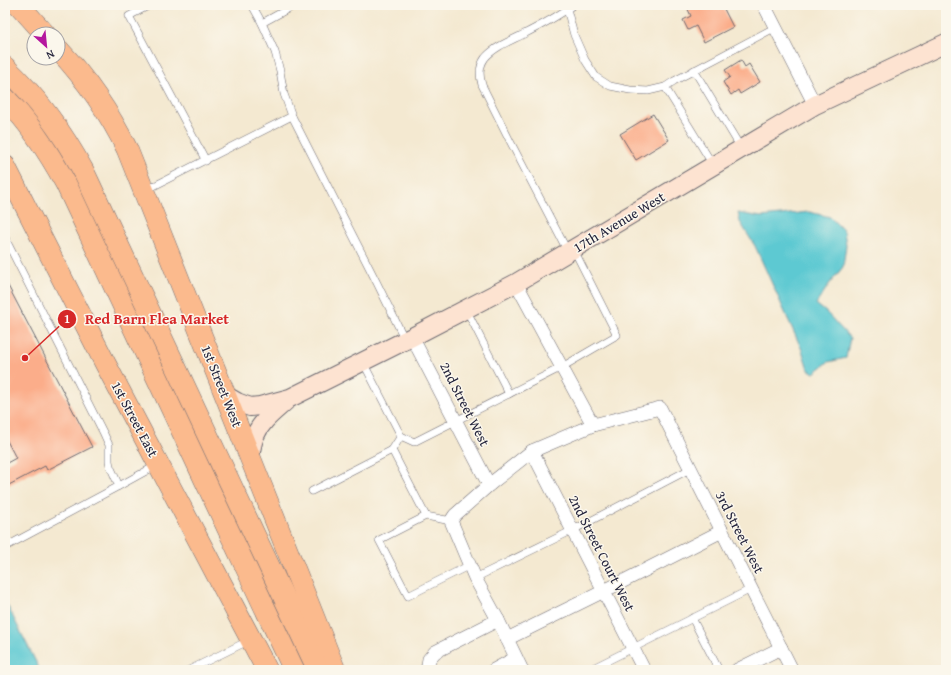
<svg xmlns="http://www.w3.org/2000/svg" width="951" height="675" viewBox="0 0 951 675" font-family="'Gentium Book Plus',serif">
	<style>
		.water { fill: #5dc9d2; stroke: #407686 }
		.building { fill: #fbad8a }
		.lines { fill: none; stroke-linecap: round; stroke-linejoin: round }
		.lane-casing { stroke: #6c6870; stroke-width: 8 }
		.street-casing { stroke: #6c6870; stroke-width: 14 }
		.secondary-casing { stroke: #6c6870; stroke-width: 20 }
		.primary-casing { stroke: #6c6870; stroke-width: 22 }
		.lane { stroke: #fff; stroke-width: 7 }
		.street { stroke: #fff; stroke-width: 13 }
		.secondary { stroke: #fde3d1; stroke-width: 18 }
		.primary { stroke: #fbba8d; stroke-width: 21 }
		.labels { text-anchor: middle; stroke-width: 3; stroke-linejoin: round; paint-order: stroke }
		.street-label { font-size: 14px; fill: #22223b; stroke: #fbf7ec }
		.leader { fill: none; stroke: #d62828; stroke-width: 1.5 }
		.callout-dot { fill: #d62828; stroke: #fbf7ec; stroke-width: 1.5 }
		.mark-label { font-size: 12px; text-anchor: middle; font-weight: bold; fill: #fff }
		.callout-label { font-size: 15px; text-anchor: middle; font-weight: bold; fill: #d62828; stroke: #fbf7ec; stroke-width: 3; stroke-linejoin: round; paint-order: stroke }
	</style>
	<rect width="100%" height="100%" fill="#fbf7ec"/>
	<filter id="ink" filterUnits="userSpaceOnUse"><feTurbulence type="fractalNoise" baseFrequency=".025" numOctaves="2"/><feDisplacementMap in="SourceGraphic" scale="8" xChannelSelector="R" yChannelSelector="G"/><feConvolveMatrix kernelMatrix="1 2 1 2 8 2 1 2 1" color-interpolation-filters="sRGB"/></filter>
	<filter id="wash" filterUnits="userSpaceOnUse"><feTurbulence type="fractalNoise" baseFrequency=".012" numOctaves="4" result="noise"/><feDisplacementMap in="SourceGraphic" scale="16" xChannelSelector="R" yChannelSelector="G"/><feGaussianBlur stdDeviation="0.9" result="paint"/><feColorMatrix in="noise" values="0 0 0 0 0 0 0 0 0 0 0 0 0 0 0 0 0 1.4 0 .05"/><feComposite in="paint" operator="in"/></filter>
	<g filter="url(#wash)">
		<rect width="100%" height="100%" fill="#f4e9d1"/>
		<g class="water">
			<polygon points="809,212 830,217 844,231 846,245 843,267 830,283 816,304 826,312 850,338 846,358 828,362 814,373 808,369 802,350 755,246 740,222 738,213 761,217"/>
			<polygon points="5,601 40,670 5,670"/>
		</g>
		<g id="blocks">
			<g class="building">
				<polygon points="686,5 722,5 733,27 704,42 696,26 688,30 683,20 691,16"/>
				<polygon points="741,60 745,67 749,64 760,82 740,94 738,90 731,95 723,82 730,77 725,70"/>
				<polygon points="653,114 669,140 636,160 620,134"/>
				<polygon points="5,280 92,447 47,470 45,466 5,487 5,464 16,458 5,437"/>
			</g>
		</g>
	</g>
	<g filter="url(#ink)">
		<use href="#blocks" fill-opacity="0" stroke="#6c6870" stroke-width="1"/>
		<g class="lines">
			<g class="lane-casing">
				<g id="lane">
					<polyline points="150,5 129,16 206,161"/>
					<polyline points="252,5 262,23 275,52 280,71 284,94 292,116 377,283 405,340"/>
					<polyline points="567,9 574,35 585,60 596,77 610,86 630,90 648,91 665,87 674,81 776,27"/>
					<polyline points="262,23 295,5"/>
					<polyline points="694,70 741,148"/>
					<polyline points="665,87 713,165"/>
					<polyline points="146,190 292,116"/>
					<polyline points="5,238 104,434 109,445 109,461 110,466 119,486 157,465"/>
					<path d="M568 252 510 141 482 85C479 75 479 66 485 58 494 47 510 41 522 35 540 26 557 17 573 5"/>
					<polyline points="466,309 509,394"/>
					<polyline points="363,362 401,436 414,442 562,367 617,335 574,250"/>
					<polyline points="392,450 401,436"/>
					<polyline points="312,491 392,450 426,516 451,521"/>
					<polyline points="426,516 379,540 408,596 470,565"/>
					<polyline points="5,547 119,486"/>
					<polyline points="475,578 573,530 690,469"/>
					<polyline points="692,618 719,670"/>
					<polyline points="189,670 250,640"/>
					<polyline points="589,670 751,589"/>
				</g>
			</g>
			<g class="street-casing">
				<g id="street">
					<polyline points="764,5 815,105"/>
					<polyline points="516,283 593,425"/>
					<polyline points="412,337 489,485"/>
					<polyline points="532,451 644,670"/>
					<polyline points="507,639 604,591 722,531"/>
					<polyline points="427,670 429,659 435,652 498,620"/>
					<polyline points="494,670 516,658"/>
					<polyline points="522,670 498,620 475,578 451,521 455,515 489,485 532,451 593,425 660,408 792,670"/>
					<polyline points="737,670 781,648"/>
				</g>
			</g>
			<g class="secondary-casing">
				<g id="secondary">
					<polyline points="225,395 237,402 250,407 260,406 290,398 412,337 516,283 815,105 946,43"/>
					<path d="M250 458C251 451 252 443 255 436 261 421 274 412 286 401"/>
				</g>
			</g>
			<g class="primary-casing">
				<g id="primary">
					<polyline points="19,5 45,34"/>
					<path d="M58 49C86 79 109 112 127 149L335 670"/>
					<path d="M5 67C38 98 63 133 84 172L318 670"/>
					<path d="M5 98C30 123 49 153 66 184L294 670"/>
					<polyline points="5,166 105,363 267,670"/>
				</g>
			</g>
			<use href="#lane" class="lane"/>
			<use href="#street" class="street"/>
			<use href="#secondary" class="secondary"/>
			<use href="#primary" class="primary"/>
		</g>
	</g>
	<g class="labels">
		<g class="street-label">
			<text transform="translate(619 222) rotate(-31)" y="5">17th Avenue West</text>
			<text transform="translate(222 386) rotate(68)" y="5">1st Street West</text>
			<text transform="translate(465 404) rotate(63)" y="5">2nd Street West</text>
			<text transform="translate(135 419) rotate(62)" y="5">1st Street East</text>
			<text transform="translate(740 532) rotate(63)" y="5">3rd Street West</text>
			<text transform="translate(602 553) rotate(63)" y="5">2nd Street Court West</text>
		</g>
	</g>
	<path class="leader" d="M25 358L67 319"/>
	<g class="callout-dot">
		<circle cx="25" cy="358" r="4"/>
		<circle cx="67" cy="319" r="10"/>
	</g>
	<g class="mark-label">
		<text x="67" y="323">1</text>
	</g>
	<g class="callout-label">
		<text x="157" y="324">Red Barn Flea Market</text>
	</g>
	<rect width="951" height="675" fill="none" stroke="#fbf7ec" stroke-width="20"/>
	<g transform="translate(46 46) rotate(153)"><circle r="19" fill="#fbf7ec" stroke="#a4a2a5"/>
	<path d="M0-3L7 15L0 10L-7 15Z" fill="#b5179e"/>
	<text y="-6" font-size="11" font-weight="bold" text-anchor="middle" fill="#22223b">N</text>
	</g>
</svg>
